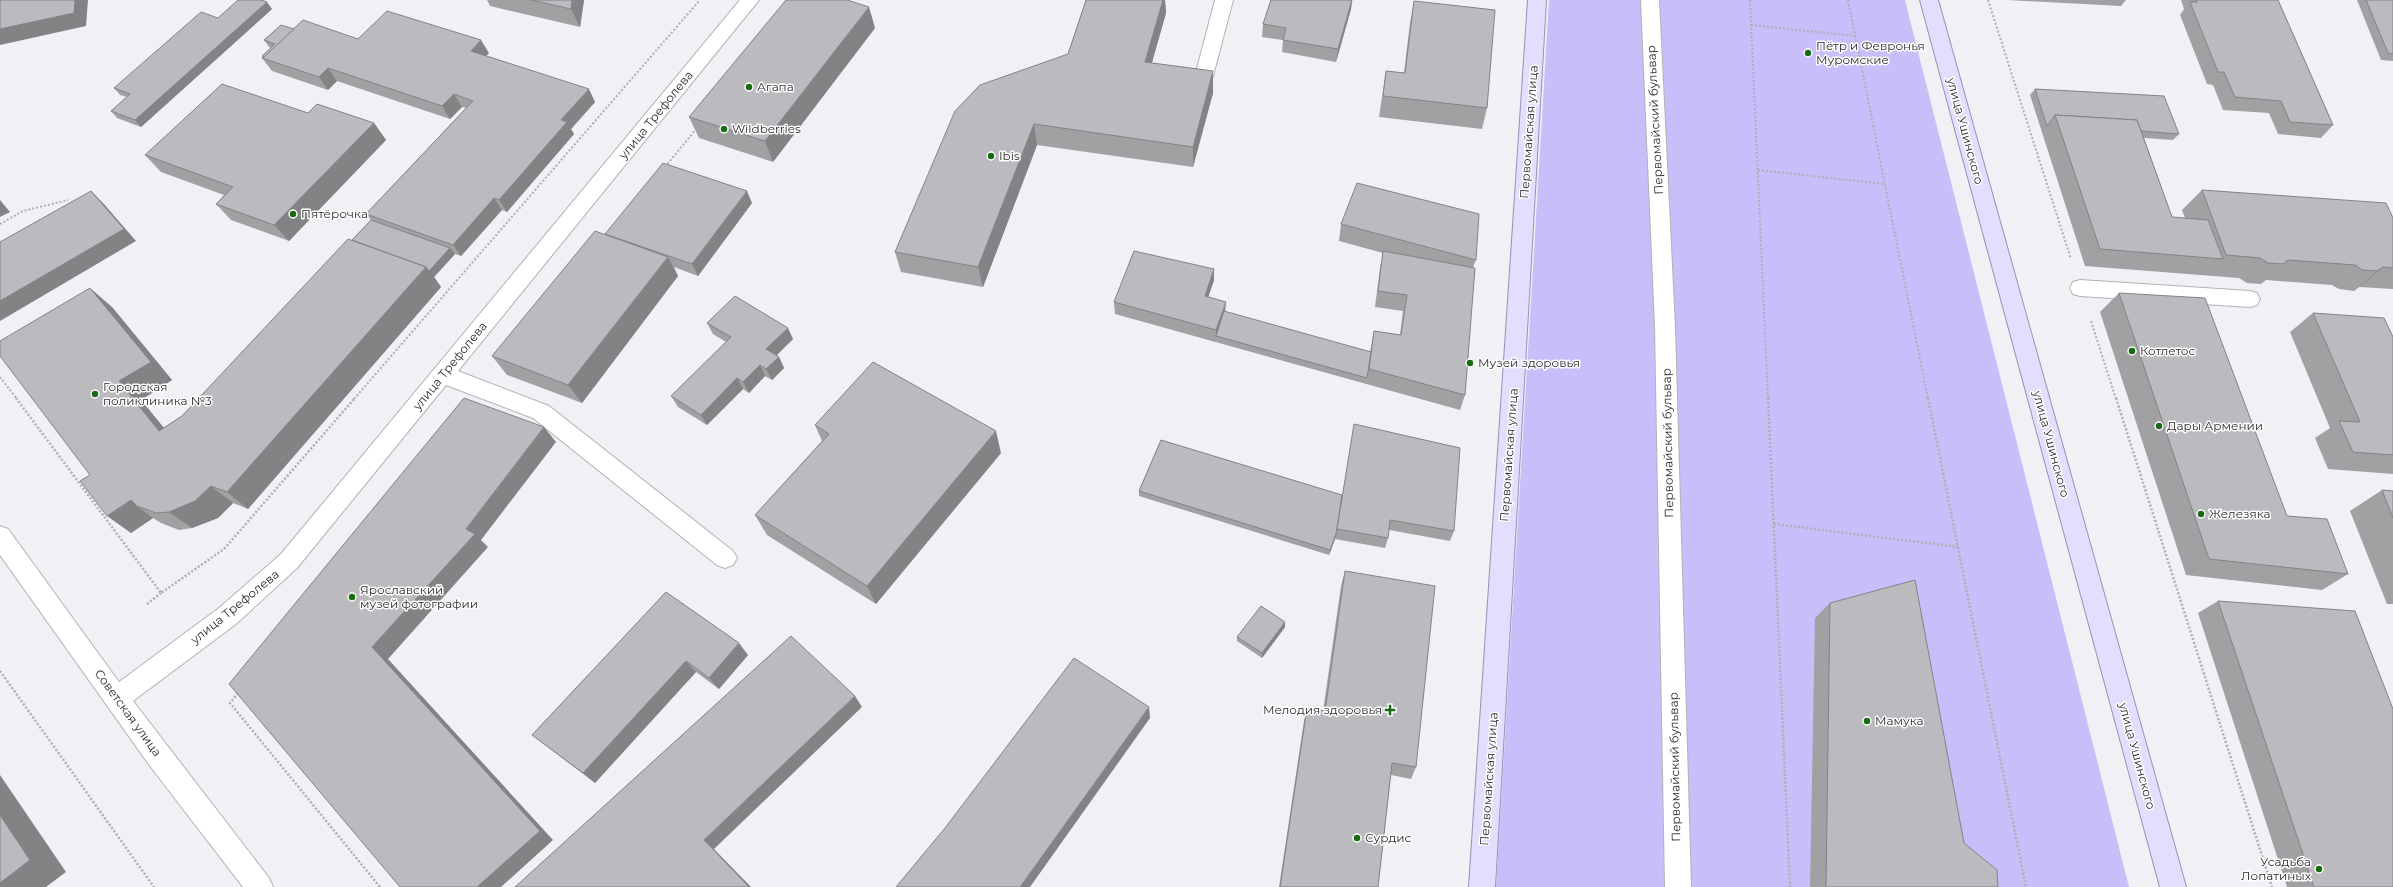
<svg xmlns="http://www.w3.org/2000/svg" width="2393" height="887" viewBox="0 0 2393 887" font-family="Montserrat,sans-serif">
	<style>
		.green { fill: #c8bef9 }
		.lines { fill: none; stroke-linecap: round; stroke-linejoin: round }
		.minor-casing { stroke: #b2b2b6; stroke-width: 2 }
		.major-casing { stroke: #9791b5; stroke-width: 2 }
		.path-far1 { stroke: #afaeb2; stroke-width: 2; stroke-dasharray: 2 2; stroke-linecap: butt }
		.path { stroke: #afaeb2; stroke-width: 2.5; stroke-dasharray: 2 2; stroke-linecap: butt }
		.minor { fill: #fff; fill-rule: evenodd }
		.major { fill: #e3defe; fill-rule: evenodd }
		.wall { fill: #a1a1a4 }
		.shaded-wall { fill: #838386 }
		.building { fill: #bbbbbf; stroke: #838386 }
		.poi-dot { fill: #196c13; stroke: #fefeff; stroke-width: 1.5 }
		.labels { text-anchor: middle; stroke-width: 3; stroke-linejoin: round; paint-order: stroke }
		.poi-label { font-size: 12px; fill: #2b2b2d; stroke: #fefeff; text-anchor: start }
		.street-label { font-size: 12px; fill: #2b2b2d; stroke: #fefeff }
	</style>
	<rect width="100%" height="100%" fill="#f1f0f5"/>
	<polygon class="green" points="1549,0 1905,0 2129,887 1496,887"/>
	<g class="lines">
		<g class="minor-casing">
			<g id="minor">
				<polygon points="740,0 759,0 458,371 549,406 733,551 737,558 733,565 725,568 717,565 533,418 446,385 297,568 236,624 133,701 269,878 273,887 243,887 150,766 0,555 0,526 8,529 119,682 219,608 281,554"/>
				<polygon points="1215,0 1233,0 1213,76 1210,81 1204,83 1198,81 1195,76"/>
				<polygon points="1641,0 1659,0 1675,327 1691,887 1665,887 1655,327"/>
				<polygon points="2080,280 2250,291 2257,293 2260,299 2257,305 2250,307 2080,296 2073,294 2070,288 2073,282"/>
			</g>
		</g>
		<g class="major-casing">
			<g id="major">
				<polygon points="1528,0 1546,0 1495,887 1469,887"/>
				<polygon points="1920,0 1938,0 2186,887 2160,887"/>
			</g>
		</g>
		<g class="path-far1">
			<polyline points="1750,0 1768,399"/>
			<polyline points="1848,0 1928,399"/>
			<polyline points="1988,0 2071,259"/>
			<polyline points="1751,25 1855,36"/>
			<polyline points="665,167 697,128"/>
			<polyline points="1758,170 1885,184"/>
			<polyline points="0,224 23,211 68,200"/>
			<polyline points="2091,321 2116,399"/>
			<polyline points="0,377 17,399"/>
			<polyline points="354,399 700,0"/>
		</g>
		<g class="path">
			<polyline points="16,398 161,593 224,549 355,398"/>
			<polyline points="1768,398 1790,887"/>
			<polyline points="1928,398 2026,887"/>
			<polyline points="2116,398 2272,887"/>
			<polyline points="1774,524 1958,547"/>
			<polyline points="147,604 161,593"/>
			<polyline points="0,671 154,887"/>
			<polyline points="238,693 230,703 380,887"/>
		</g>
		<use href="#minor" class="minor"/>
		<use href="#major" class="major"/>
	</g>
	<g class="wall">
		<polygon points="487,0 584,0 580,27 490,6"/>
		<polygon points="1086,0 1165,0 1166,13 1152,63 1213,71 1213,93 1193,167 1037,145 983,287 901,272 895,252 1068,54"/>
		<polygon points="1271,0 1352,0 1351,9 1336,62 1282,52 1283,40 1262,37 1263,24"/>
		<polygon points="2008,0 2126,0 2121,6"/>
		<polygon points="2181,0 2278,0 2333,125 2321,138 2278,134 2269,113 2223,110 2213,85 2207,84 2180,15 2184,9"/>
		<polygon points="2357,0 2393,0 2393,61 2381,60"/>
		<polygon points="1414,1 1487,108 1482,129 1379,117 1386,71 1404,73 1410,23"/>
		<polygon points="272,9 141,127 117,118 111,111 127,97 120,95 114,88 218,18"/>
		<polygon points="875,28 773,162 699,138 689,117"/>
		<polygon points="294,29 358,39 489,53 486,56 595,102 571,129 574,134 507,212 502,210 461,256 455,254 434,277 441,287 248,509 233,503 218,518 192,528 179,530 161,523 153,518 131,533 90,475 112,307 172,380 141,400 164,428 182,416 352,240 371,220 366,214 466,108 462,107 450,119 337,81 328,90 272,71 262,58 263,57 262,56 271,48 269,47 264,40"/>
		<polygon points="2035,89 2179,134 2173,140 2144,138 2172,217 2185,218 2182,210 2202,190 2393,218 2393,289 2359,287 2354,291 2339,289 2332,285 2266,280 2261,284 2247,283 2239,278 2085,266 2030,95"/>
		<polygon points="308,113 374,123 386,140 289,241 231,220 216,204 224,195 161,172 145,155"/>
		<polygon points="752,203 698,276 674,267 678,276 582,403 507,375 492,356 605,235"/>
		<polygon points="1341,224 1476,260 1473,267 1465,395 1460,410 1115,314 1114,302 1214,280 1208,297 1225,312 1370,352 1374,331 1400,335 1403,311 1375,307 1380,268 1383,253 1339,241"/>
		<polygon points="2119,293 2287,516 2348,574 2322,590 2186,575 2100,312"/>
		<polygon points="2313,313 2393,337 2393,474 2328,469 2315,438 2330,428 2290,332"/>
		<polygon points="707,323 793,339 776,355 779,357 784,368 772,380 765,376 749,393 743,389 707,425 678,407 671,396 726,342 713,334"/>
		<polygon points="815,425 1001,453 876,604 767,535 755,515 822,441"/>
		<polygon points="1161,440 1454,531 1450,541 1389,530 1388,538 1385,548 1335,539 1329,555 1139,496 1139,491"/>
		<polygon points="2382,490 2393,491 2393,604 2387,604 2350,511"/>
		<polygon points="1345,571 1416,767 1411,779 1391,775 1378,887 1279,887 1304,721 1307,708 1323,711 1341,586"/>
		<polygon points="666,592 748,655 719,689 696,672 595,783 532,735"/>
		<polygon points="2218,601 2393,887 2287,887 2198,613"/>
		<polygon points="1830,603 1964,843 1998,887 1810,887 1815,618"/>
		<polygon points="1285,627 1262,658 1237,641 1237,637"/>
	</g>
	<g class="shaded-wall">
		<polygon points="75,0 88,0 86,26 0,45 0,29"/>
		<polygon points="572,0 584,0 580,27 571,9"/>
		<polygon points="1163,0 1165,0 1166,13 1146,83 1145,62"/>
		<polygon points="1352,0 1351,9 1336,62 1338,49"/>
		<polygon points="267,2 272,9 141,127 135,120"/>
		<polygon points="869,7 875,28 773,162 765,141"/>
		<polygon points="481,40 489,53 478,64 471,51"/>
		<polygon points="328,68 337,81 328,90 319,77"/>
		<polygon points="1213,71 1213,93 1193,167 1193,147"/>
		<polygon points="589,89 595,102 571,129 574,134 507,212 499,200 561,120"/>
		<polygon points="454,94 462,107 450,119 442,106"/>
		<polygon points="374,123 386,140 289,241 274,225"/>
		<polygon points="1034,124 1037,145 983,287 978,267"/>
		<polygon points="91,191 103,203 136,241 0,321 0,301"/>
		<polygon points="747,191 752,203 698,276 692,264"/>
		<polygon points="494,198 502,210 461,256 453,245"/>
		<polygon points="0,200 10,212 0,217"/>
		<polygon points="450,248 455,254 434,277 441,287 248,509 227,492 426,267"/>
		<polygon points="668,257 678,276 582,403 568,385"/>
		<polygon points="2383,267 2359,287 2354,291 2377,271"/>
		<polygon points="1214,269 1214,280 1205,307 1205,296"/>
		<polygon points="90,288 112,307 172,380 141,400 181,449 159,431 119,381"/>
		<polygon points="1226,302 1225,313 1216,336 1216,342 1216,330"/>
		<polygon points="788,328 793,339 772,360 766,349"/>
		<polygon points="779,357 784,368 772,380 766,369"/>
		<polygon points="760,365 765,376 749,393 743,382"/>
		<polygon points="737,378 743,389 707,425 701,415"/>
		<polygon points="544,427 556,442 481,540 488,547 388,659 553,840 501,887 477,887 372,647 466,529"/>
		<polygon points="996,431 1001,453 876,604 867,586"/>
		<polygon points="211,486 233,503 218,518 192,528 169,512"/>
		<polygon points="131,500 137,506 153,518 131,533 107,516"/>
		<polygon points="1336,534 1335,539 1329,555 1330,550"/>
		<polygon points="1285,622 1285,627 1262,658 1262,653"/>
		<polygon points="739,643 748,655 719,689 709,678"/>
		<polygon points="686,661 696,672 595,783 583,773"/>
		<polygon points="855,696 862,707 714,849 751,887 749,887 704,840"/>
		<polygon points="1149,707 1150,718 1030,887 1020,887"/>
		<polygon points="0,775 66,872 46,887 0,887"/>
	</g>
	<g class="building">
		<polygon points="0,0 75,0 74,13 0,29"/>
		<polygon points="238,0 261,0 267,2 135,120 111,111 130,94 114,88 201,12 218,18"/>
		<polygon points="531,0 572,0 571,9"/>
		<polygon points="786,0 847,0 869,7 765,141 689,117"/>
		<polygon points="1086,0 1163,0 1145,62 1213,71 1193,147 1034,124 978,267 895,252 955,111 980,85 1068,54"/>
		<polygon points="1271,0 1352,0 1338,49 1283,40 1286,28 1263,24"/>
		<polygon points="2196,0 2278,0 2333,125 2290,122 2281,101 2235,97 2224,72 2218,72 2190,2 2197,2"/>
		<polygon points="2366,0 2393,0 2393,54 2388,53"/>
		<polygon points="1414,1 1495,10 1487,108 1383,96 1386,71 1405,73"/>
		<polygon points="387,11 481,40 471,51 589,89 561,120 567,122 499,200 494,198 453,245 366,214 473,101 454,94 442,106 328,68 319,77 262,58 303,20 358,39"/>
		<polygon points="281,25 294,29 264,57 262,56 275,44 264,40"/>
		<polygon points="222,84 308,113 317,104 374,123 274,225 216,204 233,187 145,155"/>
		<polygon points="2035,89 2164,96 2179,134 2141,131 2137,120 2055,115 2047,126"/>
		<polygon points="2055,115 2137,120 2172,217 2208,220 2223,259 2100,249"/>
		<polygon points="663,163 747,191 692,264 605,234"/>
		<polygon points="1357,183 1479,214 1476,260 1341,224"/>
		<polygon points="2202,190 2386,203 2393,218 2393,268 2383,267 2377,271 2362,270 2355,265 2288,260 2283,264 2268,263 2260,258 2226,255"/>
		<polygon points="91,191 124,229 0,301 0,242"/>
		<polygon points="371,220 450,248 429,271 426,267 352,240"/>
		<polygon points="595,231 668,257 568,385 492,356"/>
		<polygon points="348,239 426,267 227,492 211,486 195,501 169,512 156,513 137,506 131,500 107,516 80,481 90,475 0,356 0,341 90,288 151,362 119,381 159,431 182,416"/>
		<polygon points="1134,251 1214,269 1205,296 1226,302 1216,330 1114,302"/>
		<polygon points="1383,251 1475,268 1465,395 1369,369 1374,331 1401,335 1407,295 1378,291"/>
		<polygon points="2119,293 2205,298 2287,516 2327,519 2348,574 2209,559"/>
		<polygon points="735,296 788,328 766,349 779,357 766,369 760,365 743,382 737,378 701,415 671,396 731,337 707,323"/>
		<polygon points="1224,311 1371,352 1367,378 1216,336"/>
		<polygon points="2313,313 2384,318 2393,337 2393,455 2353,452 2339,421 2360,422"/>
		<polygon points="873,362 996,431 867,586 755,515 829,434 815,425"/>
		<polygon points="464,398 544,427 466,529 475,534 372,647 540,831 477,887 400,887 229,684"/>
		<polygon points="1354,424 1460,448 1454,531 1390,520 1388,538 1337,529"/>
		<polygon points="1161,440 1342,495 1336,534 1330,550 1139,491"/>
		<polygon points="2382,490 2393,491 2393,518"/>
		<polygon points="1345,571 1435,586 1416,767 1392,763 1378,887 1280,887 1307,708 1325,711"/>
		<polygon points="1915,580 1964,843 1997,870 1998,887 1826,887 1830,603"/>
		<polygon points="666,592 739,643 709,678 686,661 583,773 532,735"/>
		<polygon points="2218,601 2355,611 2393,709 2393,887 2314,887"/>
		<polygon points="1261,606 1285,622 1262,653 1237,637"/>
		<polygon points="791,636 855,696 704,840 749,887 515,887"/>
		<polygon points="1074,658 1149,707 1023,883 1020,887 896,887 945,828"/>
		<polygon points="0,815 30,860 0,883"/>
	</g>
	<g class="poi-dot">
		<circle cx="1808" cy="53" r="4"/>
		<circle cx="749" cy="87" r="4"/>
		<circle cx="724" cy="129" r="4"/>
		<circle cx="991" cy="156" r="4"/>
		<circle cx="293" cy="214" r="4"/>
		<circle cx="2132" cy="351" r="4"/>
		<circle cx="1470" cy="363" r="4"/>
		<circle cx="95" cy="394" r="4"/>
		<circle cx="2159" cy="426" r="4"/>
		<circle cx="2201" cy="514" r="4"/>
		<circle cx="352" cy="597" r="4"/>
		<path d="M1388 704h4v4h4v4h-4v4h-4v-4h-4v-4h4z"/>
		<circle cx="1867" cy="721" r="4"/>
		<circle cx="1357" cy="838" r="4"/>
		<circle cx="2319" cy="869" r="4"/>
	</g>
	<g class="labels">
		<g class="poi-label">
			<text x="1816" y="50">Пётр и Февронья<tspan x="1816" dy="14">Муромские</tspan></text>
			<text x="757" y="91">Агапа</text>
			<text x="732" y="133">Wildberries</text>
			<text x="999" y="160">Ibis</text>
			<text x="301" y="218">Пятёрочка</text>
			<text x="2140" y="355">Котлетос</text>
			<text x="1478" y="367">Музей здоровья</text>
			<text x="103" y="391">Городская<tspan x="103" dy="14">поликлиника №3</tspan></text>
			<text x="2167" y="430">Дары Армении</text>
			<text x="2209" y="518">Железяка</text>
			<text x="360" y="594">Ярославский<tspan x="360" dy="14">музей фотографии</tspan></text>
			<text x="1382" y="714" text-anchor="end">Мелодия здоровья</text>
			<text x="1875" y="725">Мамука</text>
			<text x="1365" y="842">Сурдис</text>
			<text x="2311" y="866" text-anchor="end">Усадьба<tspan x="2311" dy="14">Лопатиных</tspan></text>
		</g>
		<g class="street-label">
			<text transform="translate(656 115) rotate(-51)" y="4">улица Трефолева</text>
			<text transform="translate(1655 120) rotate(-93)" y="4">Первомайский бульвар</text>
			<text transform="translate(1965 131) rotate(75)" y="4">улица Ушинского</text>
			<text transform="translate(1529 132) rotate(-86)" y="4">Первомайская улица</text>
			<text transform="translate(450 366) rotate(-51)" y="4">улица Трефолева</text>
			<text transform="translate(1668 443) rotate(-91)" y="4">Первомайский бульвар</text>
			<text transform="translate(2051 444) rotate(75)" y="4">улица Ушинского</text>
			<text transform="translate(1509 455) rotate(-86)" y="4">Первомайская улица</text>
			<text transform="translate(235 607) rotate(-39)" y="4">улица Трефолева</text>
			<text transform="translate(128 713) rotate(54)" y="4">Советская улица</text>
			<text transform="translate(2137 756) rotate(75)" y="4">улица Ушинского</text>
			<text transform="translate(1675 767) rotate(-91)" y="4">Первомайский бульвар</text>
			<text transform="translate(1489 779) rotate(-86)" y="4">Первомайская улица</text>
		</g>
	</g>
</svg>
